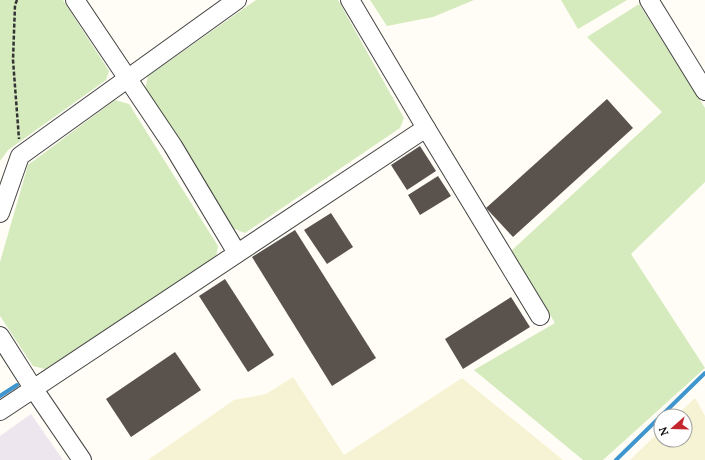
<svg xmlns="http://www.w3.org/2000/svg" width="705" height="460" viewBox="0 0 705 460" font-family="Lora,serif">
	<style>
		.industrial { fill: #eee6ef }
		.farmland { fill: #f6f3d4 }
		.green { fill: #d5ebbd }
		.lines { fill: none; stroke-linecap: round; stroke-linejoin: round }
		.stream { stroke: #3f96cf; stroke-width: 4 }
		.building { fill: #5a524d }
		.minor-casing { stroke: #444; stroke-width: 20 }
		.path { stroke: #333; stroke-width: 2.5; stroke-dasharray: 4 2; stroke-linecap: butt }
		.minor { stroke: #fff; stroke-width: 18 }
	</style>
	<rect width="100%" height="100%" fill="#fffdf5"/>
	<polygon class="industrial" points="31,414 63,460 0,460 0,436"/>
	<g class="farmland">
		<polygon points="293,377 344,455 462,378 563,460 148,460 234,400 266,394"/>
		<polygon points="695,398 705,416 705,460 630,460 661,430 661,440 685,440 685,416 676,416"/>
	</g>
	<g class="green">
		<polygon points="0,0 63,0 109,71 106,80 8,150 0,161"/>
		<polygon points="256,0 338,0 404,118 400,128 245,233 232,228 145,89 148,76"/>
		<polygon points="370,0 474,0 433,17 387,26"/>
		<polygon points="561,0 627,0 578,29"/>
		<polygon points="639,4 705,108 705,182 631,254 705,368 603,460 583,460 474,370 555,323 511,251 662,112 587,37"/>
		<polygon points="115,100 129,104 218,246 216,258 45,369 33,366 0,316 0,262 28,165"/>
	</g>
	<g class="lines">
		<g class="stream">
			<polyline points="0,396 17,385"/>
			<polyline points="661,416 705,373"/>
			<polyline points="616,460 661,416"/>
		</g>
	</g>
	<g class="building">
		<polygon points="607,99 633,128 513,237 486,208"/>
		<polygon points="420,146 436,171 407,190 391,165"/>
		<polygon points="438,176 451,196 420,215 408,195"/>
		<polygon points="331,213 353,247 327,264 304,230"/>
		<polygon points="295,230 376,358 332,386 252,257"/>
		<polygon points="225,279 274,355 248,372 199,296"/>
		<polygon points="511,297 530,327 463,369 445,339"/>
		<polygon points="175,352 201,390 131,437 106,399"/>
	</g>
	<g class="lines">
		<g class="minor-casing">
			<g id="minor">
				<polyline points="75,0 173,146 237,253"/>
				<polyline points="350,0 426,128 540,316"/>
				<polyline points="649,0 705,91"/>
				<polyline points="0,213 20,156 237,0"/>
				<polyline points="0,336 33,388 82,460"/>
				<polyline points="0,411 426,128"/>
			</g>
		</g>
		<polyline class="path" points="17,0 15,5 13,60 19,139"/>
		<use href="#minor" class="minor"/>
	</g>
	<g transform="translate(673 428) rotate(250)"><circle r="19" fill="#ffffff" stroke="#a0a0a0"/>
	<path d="M0-3L7 15L0 10L-7 15Z" fill="#c4262e"/>
	<text y="-6" font-size="11" font-weight="bold" text-anchor="middle" fill="#111111">N</text>
	</g>
</svg>
